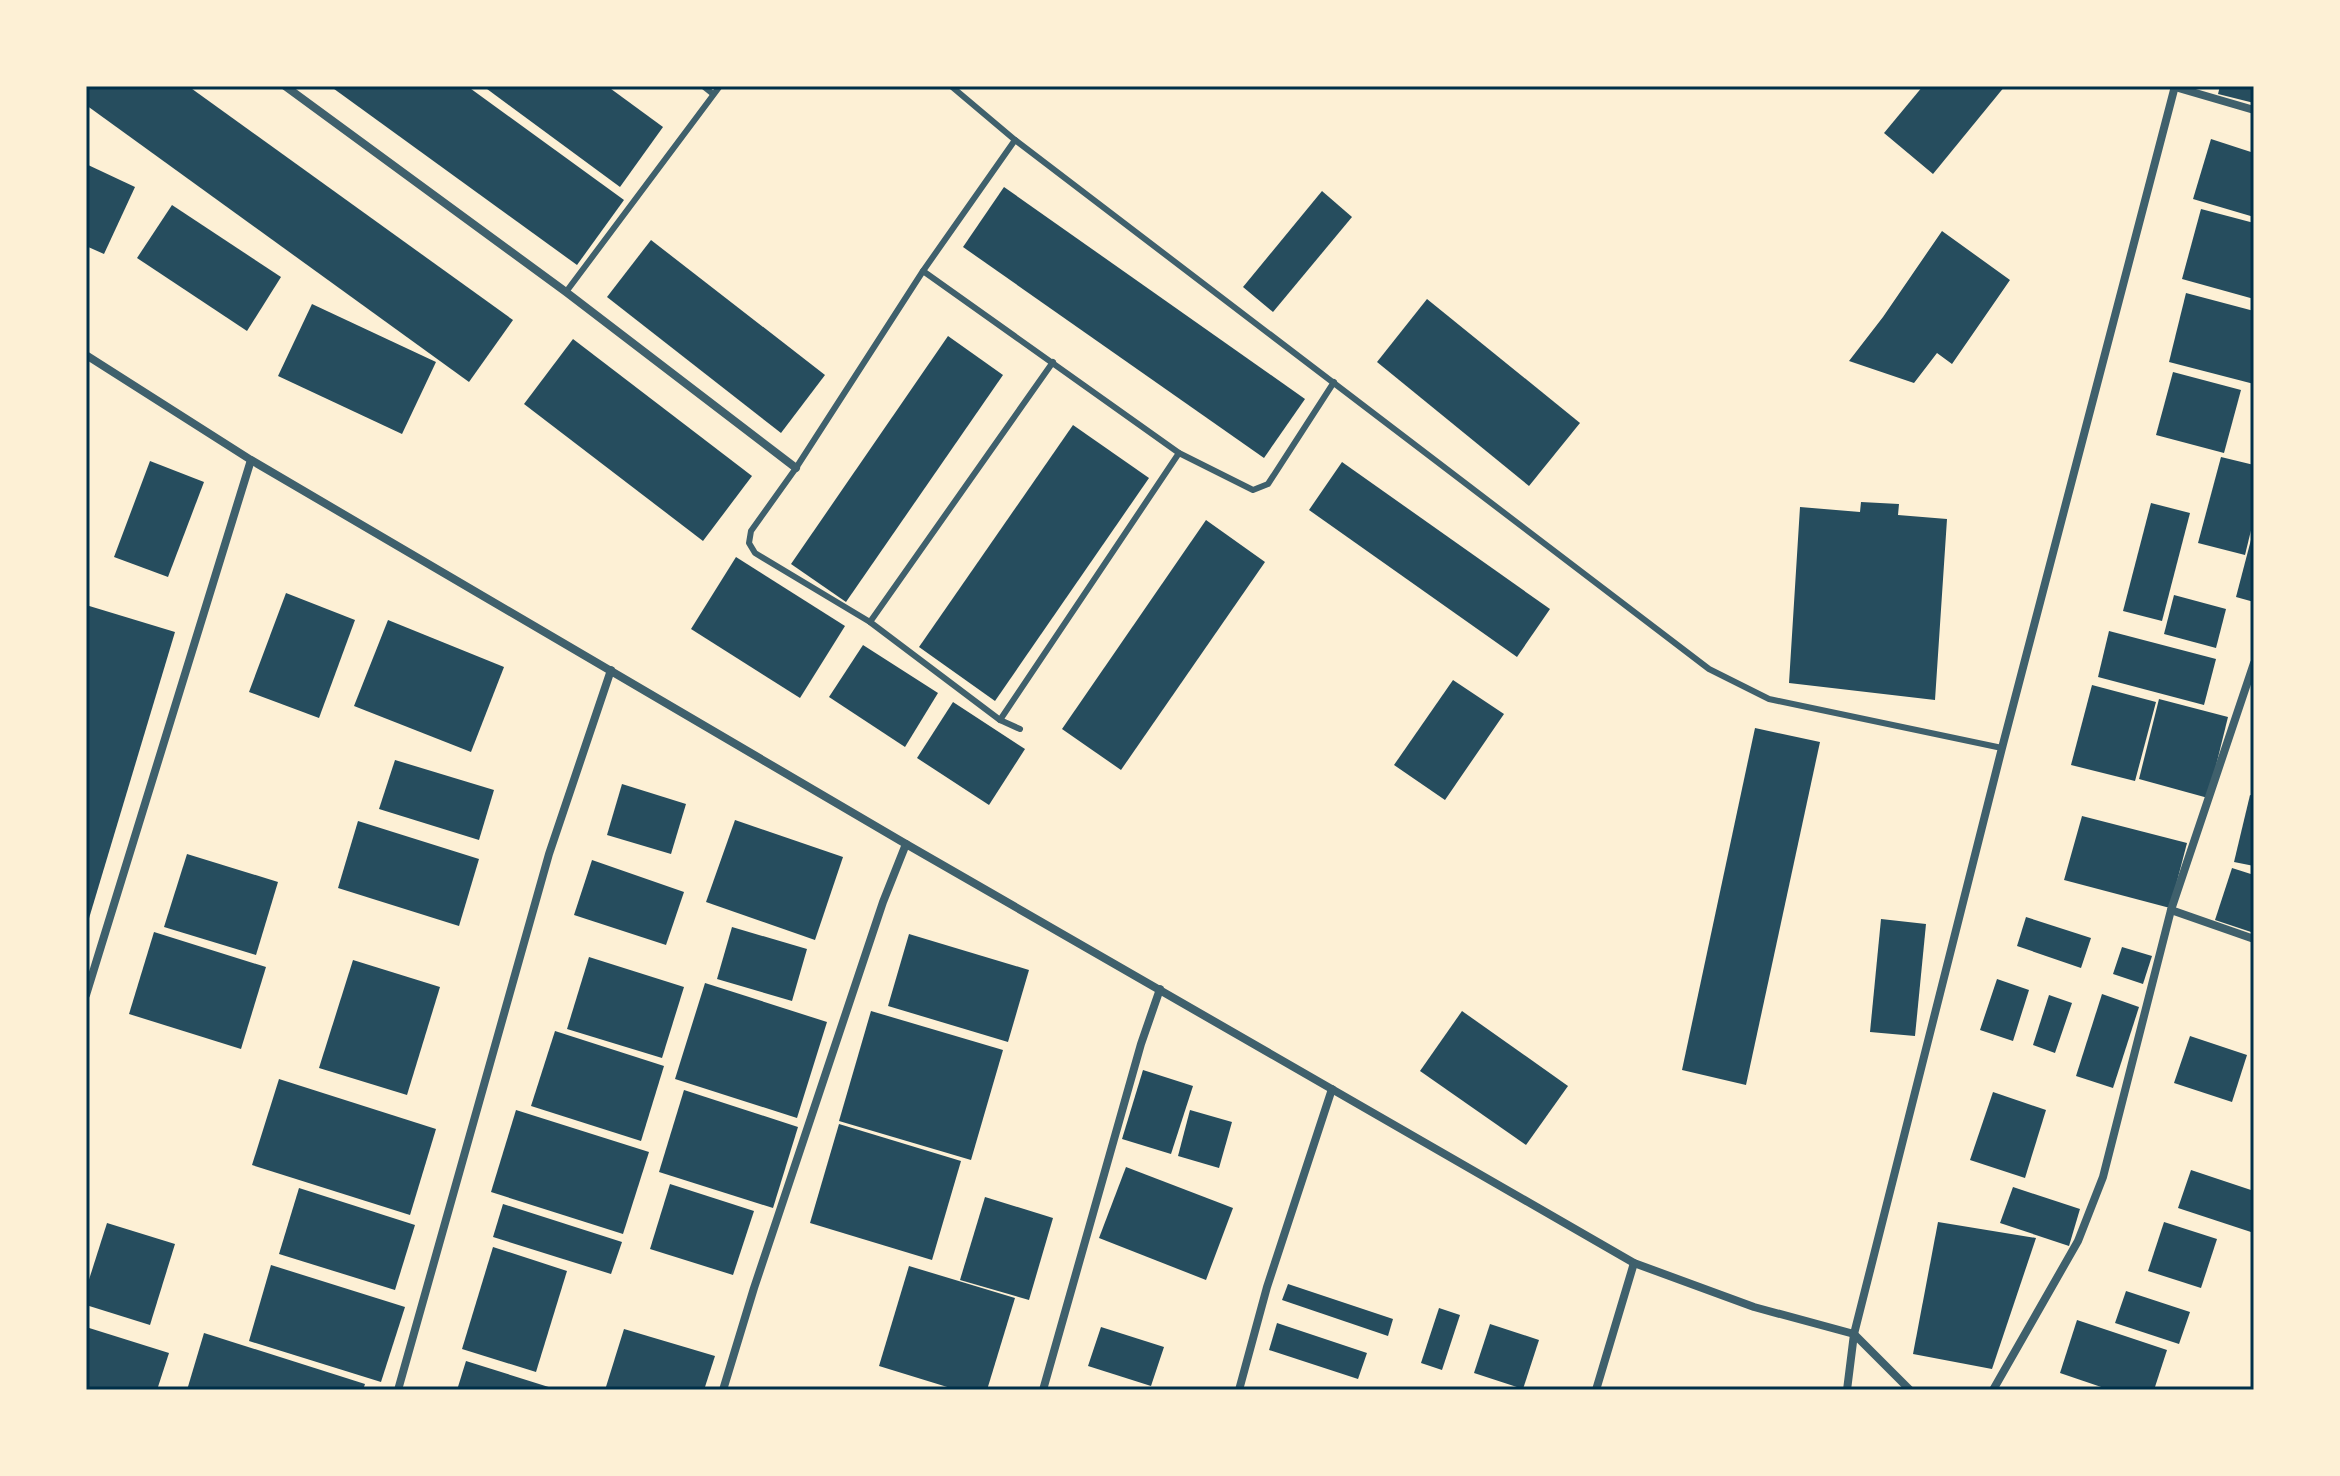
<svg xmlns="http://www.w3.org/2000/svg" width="2340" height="1476" viewBox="0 0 2340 1476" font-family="Manrope,sans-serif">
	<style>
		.building { fill: #264d5e }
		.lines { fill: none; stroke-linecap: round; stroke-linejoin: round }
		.service { stroke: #3f606c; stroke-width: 6 }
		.minor { stroke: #3f606c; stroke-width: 8 }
		.neatline { fill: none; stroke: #003049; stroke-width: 3 }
	</style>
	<rect width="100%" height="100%" fill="#fdf0d5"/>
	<g class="building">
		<polygon points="86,86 188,86 513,320 469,382 86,105"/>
		<polygon points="330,86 467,86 624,200 577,265"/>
		<polygon points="483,86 607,86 663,127 620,187"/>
		<polygon points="1923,86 2005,86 1933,174 1884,133"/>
		<polygon points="2220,86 2254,86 2254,103 2218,94"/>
		<polygon points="2211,139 2254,153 2254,217 2193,199"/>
		<polygon points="86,164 135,187 104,254 86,246"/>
		<polygon points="1004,187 1305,399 1264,458 963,247"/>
		<polygon points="1322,191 1352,217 1273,312 1243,287"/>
		<polygon points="172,205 281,277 247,331 137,258"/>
		<polygon points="2201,209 2254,223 2254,299 2182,279"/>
		<polygon points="1942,231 2010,280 1952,364 1937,353 1914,383 1849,361 1883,317"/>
		<polygon points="651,240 825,375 781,433 607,297"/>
		<polygon points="2186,293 2254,311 2254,384 2169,362"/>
		<polygon points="1427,299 1580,423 1529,486 1377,362"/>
		<polygon points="312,304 436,362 402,434 278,376"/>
		<polygon points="948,336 1003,375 846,602 791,564"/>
		<polygon points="573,339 752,476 703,541 524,404"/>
		<polygon points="2173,372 2241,390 2224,453 2156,435"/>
		<polygon points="1073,425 1149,478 995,701 919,647"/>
		<polygon points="2221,457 2254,465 2254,518 2245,555 2198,543"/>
		<polygon points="150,461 204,482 168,577 114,557"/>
		<polygon points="1342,462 1550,609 1517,657 1309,510"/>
		<polygon points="1861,502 1899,504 1898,515 1947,519 1935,700 1789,683 1800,507 1860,512"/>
		<polygon points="2151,503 2190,513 2162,621 2123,611"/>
		<polygon points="1206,520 1265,562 1121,770 1062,729"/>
		<polygon points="2253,532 2254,533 2254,602 2236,597"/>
		<polygon points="736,557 845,626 800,698 691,629"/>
		<polygon points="286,593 355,620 319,718 249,692"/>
		<polygon points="2174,595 2226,609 2216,648 2164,634"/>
		<polygon points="86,605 175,632 87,925 86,924"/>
		<polygon points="388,620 504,667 471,752 354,706"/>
		<polygon points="2109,631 2216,659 2204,705 2098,677"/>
		<polygon points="863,645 938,693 905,747 829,697"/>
		<polygon points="1453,680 1504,714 1445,800 1394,765"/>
		<polygon points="2092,685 2156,702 2135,781 2071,765"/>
		<polygon points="2159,699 2228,717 2208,798 2139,779"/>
		<polygon points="953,702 1025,749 989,805 917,758"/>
		<polygon points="1755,728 1820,742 1746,1085 1682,1070"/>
		<polygon points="395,760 494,790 479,840 379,809"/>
		<polygon points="622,784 686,804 671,854 607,835"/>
		<polygon points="2250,795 2254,796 2254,866 2234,862"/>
		<polygon points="2082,816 2187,843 2170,908 2064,880"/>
		<polygon points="735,820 843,857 815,940 706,902"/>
		<polygon points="358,821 479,859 459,926 338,888"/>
		<polygon points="187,854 278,882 256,955 164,927"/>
		<polygon points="592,860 684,892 666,945 574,915"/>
		<polygon points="2232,868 2254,875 2254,933 2215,920"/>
		<polygon points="2026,917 2091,938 2081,968 2017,946"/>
		<polygon points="1881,919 1926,924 1915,1036 1870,1032"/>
		<polygon points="732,927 807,949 792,1001 717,979"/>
		<polygon points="154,932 266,967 241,1049 129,1014"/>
		<polygon points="909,934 1029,970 1008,1042 888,1006"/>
		<polygon points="2122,947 2152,956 2143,984 2113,974"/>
		<polygon points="589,957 684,987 662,1058 567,1029"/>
		<polygon points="353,960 440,987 407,1095 319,1068"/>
		<polygon points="1997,979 2029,990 2013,1041 1980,1030"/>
		<polygon points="705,983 827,1022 797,1118 675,1079"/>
		<polygon points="2102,994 2139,1007 2113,1088 2076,1076"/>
		<polygon points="2049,995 2072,1003 2055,1053 2033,1045"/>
		<polygon points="871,1011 1003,1050 971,1160 839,1121"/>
		<polygon points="1462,1011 1568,1086 1526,1145 1420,1071"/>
		<polygon points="555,1031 664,1066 641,1141 531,1106"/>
		<polygon points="2190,1036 2247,1055 2232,1102 2174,1083"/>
		<polygon points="1143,1070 1193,1086 1171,1154 1122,1139"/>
		<polygon points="279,1079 436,1129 410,1215 252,1165"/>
		<polygon points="684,1090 798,1127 773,1208 659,1172"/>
		<polygon points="1993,1092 2046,1110 2025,1178 1970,1160"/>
		<polygon points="516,1110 649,1152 623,1234 491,1192"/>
		<polygon points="1190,1110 1232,1122 1219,1168 1178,1156"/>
		<polygon points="839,1124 961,1161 932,1260 810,1223"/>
		<polygon points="1126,1167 1233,1208 1206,1280 1099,1238"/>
		<polygon points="2191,1170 2254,1191 2254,1233 2178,1208"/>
		<polygon points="670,1184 754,1211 733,1275 650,1249"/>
		<polygon points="2013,1187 2080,1209 2069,1246 2000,1223"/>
		<polygon points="299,1188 415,1225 395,1290 279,1254"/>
		<polygon points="985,1197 1053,1218 1029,1300 960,1280"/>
		<polygon points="503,1204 622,1242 611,1274 493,1237"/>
		<polygon points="1938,1222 2036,1238 1992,1369 1913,1354"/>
		<polygon points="2164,1222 2217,1239 2201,1288 2148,1271"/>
		<polygon points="107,1223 175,1244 150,1325 86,1305 86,1289"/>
		<polygon points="493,1247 567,1271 536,1372 462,1349"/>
		<polygon points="271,1265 405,1307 381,1382 249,1341"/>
		<polygon points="909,1266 1015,1298 987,1390 957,1390 879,1366"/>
		<polygon points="1288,1284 1393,1319 1388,1336 1282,1300"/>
		<polygon points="2126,1291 2190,1312 2179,1344 2115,1323"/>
		<polygon points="1439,1308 1460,1315 1442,1370 1421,1363"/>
		<polygon points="2077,1320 2167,1350 2154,1390 2110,1390 2060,1373"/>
		<polygon points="1277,1323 1367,1353 1358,1379 1269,1350"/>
		<polygon points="1490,1324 1539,1340 1523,1389 1474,1373"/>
		<polygon points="86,1327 169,1353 157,1390 86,1390"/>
		<polygon points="1101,1327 1164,1347 1151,1386 1088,1366"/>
		<polygon points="624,1329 715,1356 704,1390 605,1390"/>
		<polygon points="204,1333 365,1384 363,1390 187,1390"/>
		<polygon points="466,1361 555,1389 555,1390 457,1390"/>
	</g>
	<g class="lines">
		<g class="service">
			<polyline points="703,86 713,94"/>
			<polyline points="951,86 1015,140 1709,669 1769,699 2002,748"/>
			<polyline points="1015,140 923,271 796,468 751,531 749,543 755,553 870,622 1000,720 1020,729"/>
			<polyline points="923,271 1179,453 1253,490 1268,484 1334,382"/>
			<polyline points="566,292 720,86"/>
			<polyline points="870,622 1053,362"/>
			<polyline points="1000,720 1179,453"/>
		</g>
		<g class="minor">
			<polyline points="285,86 566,292 796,468"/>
			<polyline points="2175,87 2254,110"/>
			<polyline points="86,355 251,460 906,844 1634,1263 1754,1307 1854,1334"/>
			<polyline points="2171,910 2254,939"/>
			<polyline points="86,995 251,460"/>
			<polyline points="1854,1334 1910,1390"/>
			<polyline points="398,1390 549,854 611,670"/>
			<polyline points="723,1390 754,1288 883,902 906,844"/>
			<polyline points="1043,1390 1141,1044 1160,989"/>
			<polyline points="1239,1390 1267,1287 1332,1089"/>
			<polyline points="1596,1390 1634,1263"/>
			<polyline points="1847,1390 1854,1334 2002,748 2175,86"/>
			<polyline points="1993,1390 2078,1241 2103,1177 2171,910 2254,663"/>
		</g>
	</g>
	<rect width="2340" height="1476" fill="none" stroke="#fdf0d5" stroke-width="176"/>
	<rect x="88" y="88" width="2164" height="1300" class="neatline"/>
</svg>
